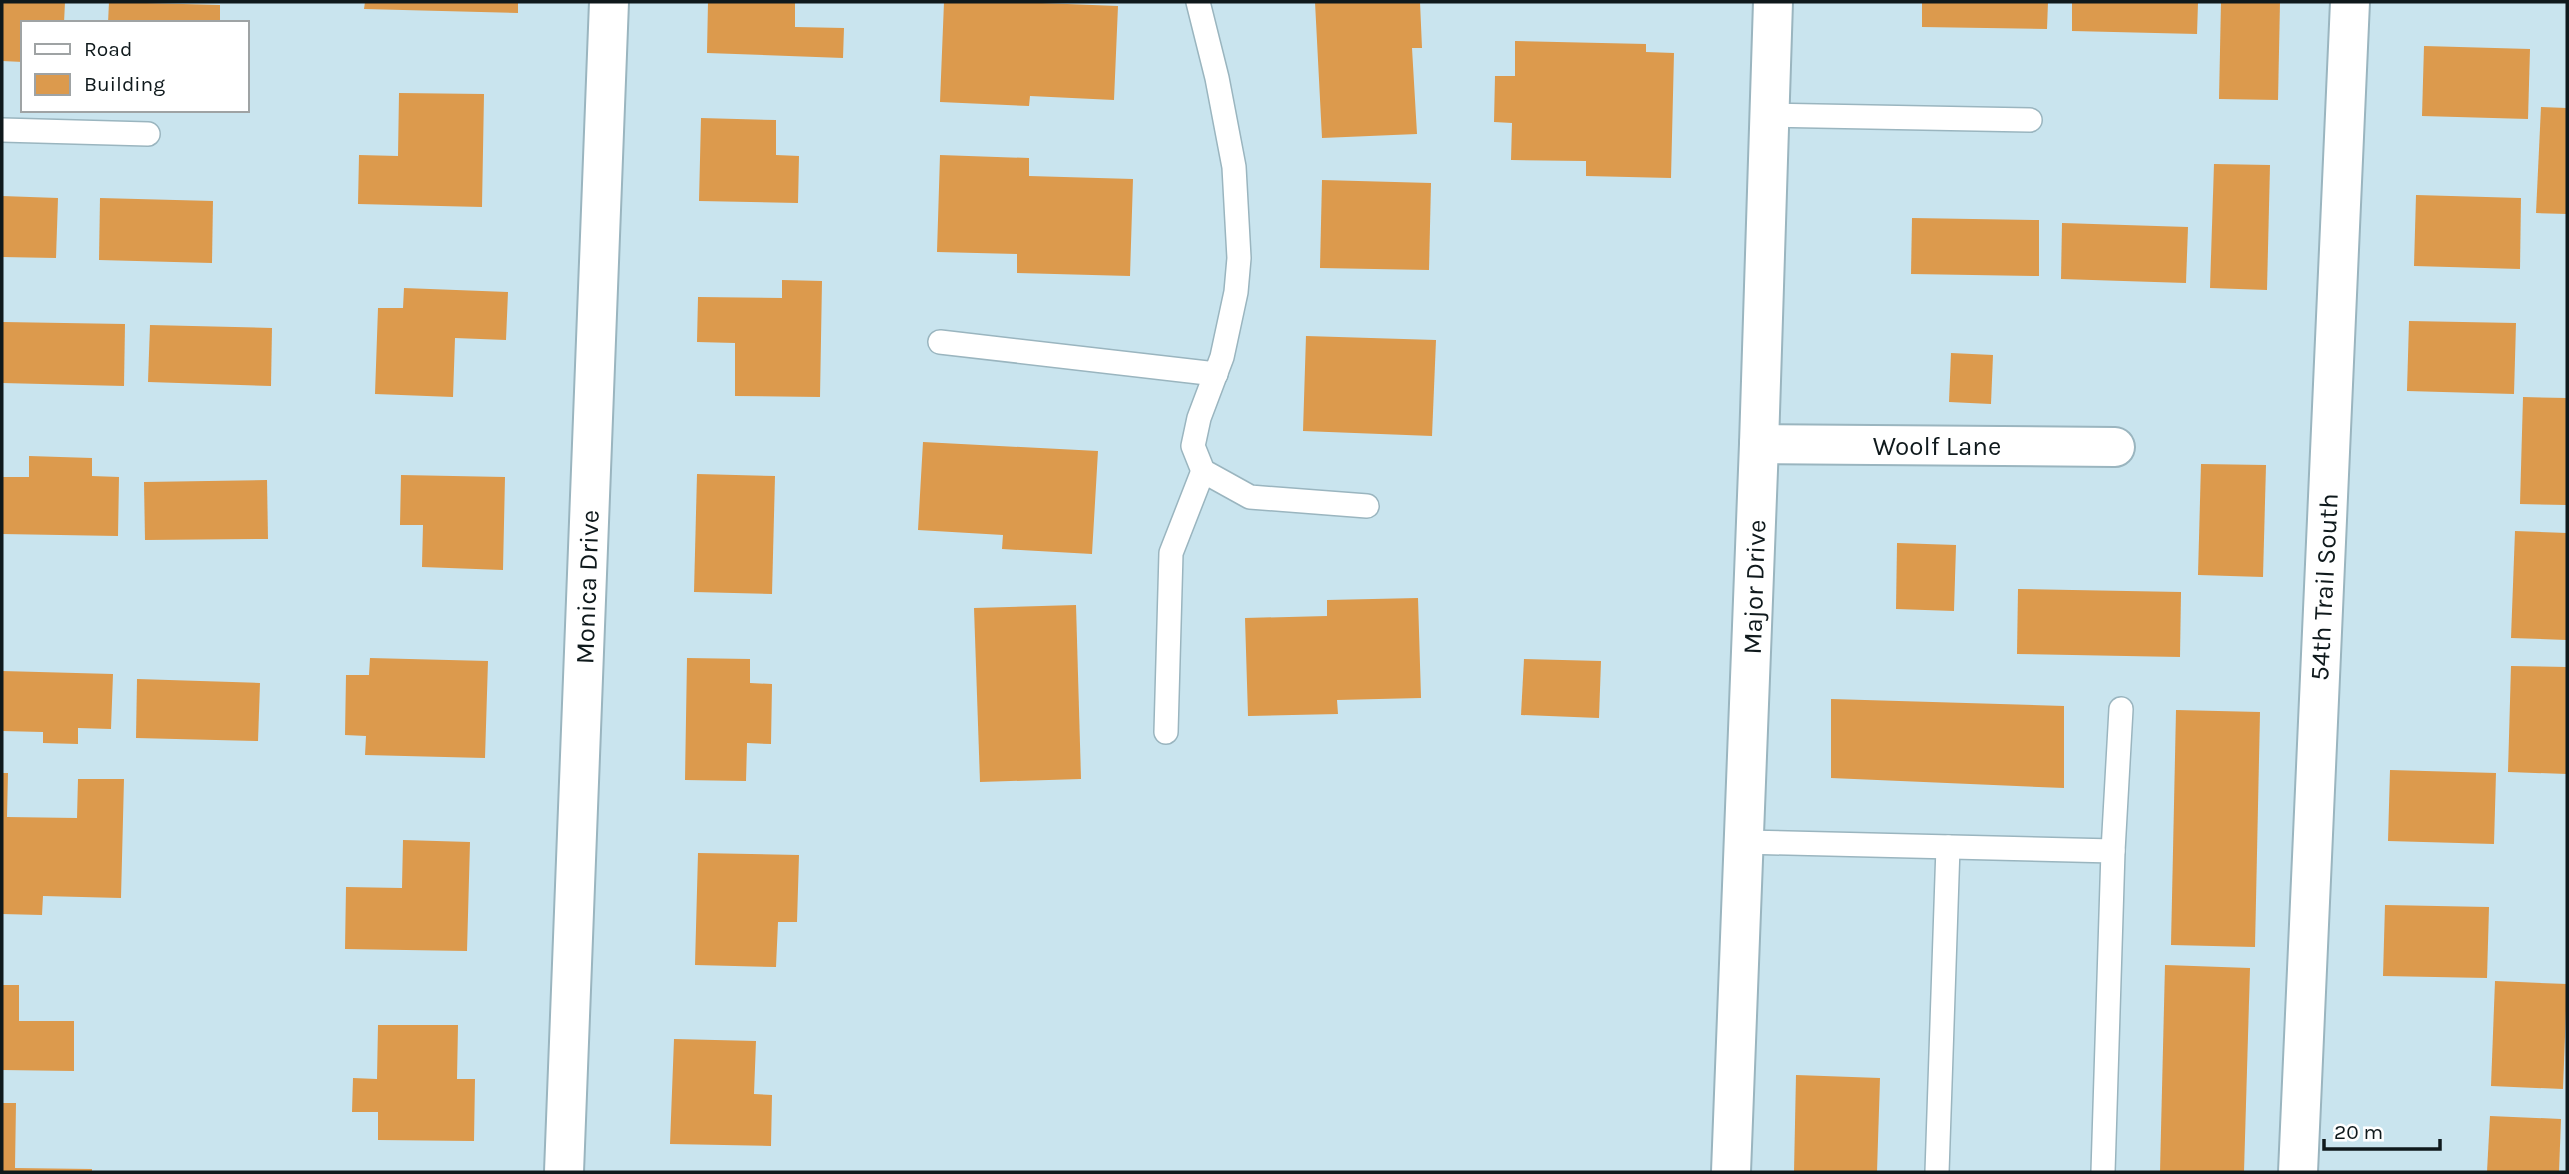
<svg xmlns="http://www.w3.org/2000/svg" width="2569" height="1174" viewBox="0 0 2569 1174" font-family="Karla,sans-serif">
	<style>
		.building { fill: #dc9a4d }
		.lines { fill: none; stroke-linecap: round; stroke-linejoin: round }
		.lane-casing { stroke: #9ab5bf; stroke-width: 26 }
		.street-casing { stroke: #9ab5bf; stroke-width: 42 }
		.lane { stroke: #fff; stroke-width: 23 }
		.street { stroke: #fff; stroke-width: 38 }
		.labels { text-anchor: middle; stroke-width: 5; stroke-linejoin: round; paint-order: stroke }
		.street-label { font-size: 26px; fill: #0f191c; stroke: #fff }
	</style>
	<rect width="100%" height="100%" fill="#c9e4ee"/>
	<g class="building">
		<polygon points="2,2 65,2 64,23 23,23 23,62 2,61"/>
		<polygon points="109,2 220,5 220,23 108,23"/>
		<polygon points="365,2 518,2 518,13 364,9"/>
		<polygon points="708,2 795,2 795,27 844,28 843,58 707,53"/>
		<polygon points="944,2 1016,2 1118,6 1114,100 1030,96 1029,106 940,102"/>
		<polygon points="1315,2 1420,2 1422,48 1412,48 1417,134 1322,138"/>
		<polygon points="1922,2 2048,2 2047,29 1922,27"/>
		<polygon points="2072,2 2198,2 2197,34 2072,31"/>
		<polygon points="2221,2 2280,2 2278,100 2219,99"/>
		<polygon points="1515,41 1646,44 1646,52 1674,53 1671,178 1586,176 1586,161 1511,160 1512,123 1494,122 1495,76 1515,76"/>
		<polygon points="2424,46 2530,49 2528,119 2422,116"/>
		<polygon points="399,93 484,94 482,207 358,204 359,155 398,156"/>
		<polygon points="2541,107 2567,108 2567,214 2536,213"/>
		<polygon points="701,118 776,120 776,155 799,156 798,203 699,201"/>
		<polygon points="940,155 1029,158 1029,176 1133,179 1130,276 1017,273 1017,254 937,252"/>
		<polygon points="2214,164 2270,165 2267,290 2210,288"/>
		<polygon points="1322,180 1431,183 1429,270 1320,268"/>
		<polygon points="2416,195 2521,198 2520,269 2414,266"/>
		<polygon points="2,196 58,198 56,258 2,257"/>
		<polygon points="100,198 213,201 212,263 99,260"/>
		<polygon points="1912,218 2039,220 2039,276 1911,274"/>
		<polygon points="2062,223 2188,227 2186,283 2061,279"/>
		<polygon points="782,280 822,281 820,397 735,396 735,343 697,342 698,297 782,298"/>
		<polygon points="404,288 508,292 506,340 455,338 453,397 375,394 378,308 403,308"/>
		<polygon points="2409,321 2516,323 2514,394 2407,391"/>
		<polygon points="3,322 125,324 124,386 2,383"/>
		<polygon points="150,325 272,328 271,386 148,382"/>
		<polygon points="1306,336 1436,340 1432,436 1303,431"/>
		<polygon points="1951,353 1993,355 1991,404 1949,402"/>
		<polygon points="2523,397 2567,398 2567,505 2520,504"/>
		<polygon points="923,442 1098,451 1092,554 1002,549 1003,535 918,530"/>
		<polygon points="29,456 92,458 92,476 119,477 118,536 2,534 2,477 29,477"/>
		<polygon points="2201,464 2266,465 2263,577 2198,575"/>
		<polygon points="697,474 775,476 772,594 694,592"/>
		<polygon points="401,475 505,477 503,570 422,567 423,525 400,525"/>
		<polygon points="267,480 268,539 145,540 144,482"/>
		<polygon points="2515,531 2567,533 2567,640 2511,638"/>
		<polygon points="1897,543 1956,545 1954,611 1896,609"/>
		<polygon points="2018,589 2181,592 2180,657 2017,654"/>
		<polygon points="1418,598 1421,698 1337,700 1338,714 1248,716 1245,618 1327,616 1327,600"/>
		<polygon points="1076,605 1081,779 980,782 974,608"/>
		<polygon points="370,658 488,661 485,758 365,755 366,736 345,735 346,675 369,675"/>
		<polygon points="687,658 750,659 750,683 772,684 771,744 747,743 746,781 685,780"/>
		<polygon points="1524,659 1601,661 1599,718 1521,715"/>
		<polygon points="2511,666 2567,667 2567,774 2508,772"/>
		<polygon points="2,671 113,674 111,729 78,728 78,744 43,743 43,732 2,731"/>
		<polygon points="137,679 260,683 258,741 136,738"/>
		<polygon points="1831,699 2064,706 2064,788 1831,778"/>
		<polygon points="2176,710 2260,712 2255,947 2171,945"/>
		<polygon points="2390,770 2496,773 2494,844 2388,841"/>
		<polygon points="2,773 8,773 7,817 77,818 78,779 124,779 121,898 43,896 42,915 2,914"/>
		<polygon points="403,840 470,842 467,951 345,949 346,887 402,888"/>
		<polygon points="698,853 799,855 797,922 778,922 776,967 695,965"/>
		<polygon points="2385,905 2489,907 2487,978 2383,976"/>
		<polygon points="2165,965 2250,968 2244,1172 2160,1172"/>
		<polygon points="2495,981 2567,984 2563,1089 2491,1086"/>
		<polygon points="2,985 19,985 19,1021 74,1021 74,1071 2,1070"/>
		<polygon points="378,1025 458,1025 457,1079 475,1079 474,1141 378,1140 378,1112 352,1112 353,1078 377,1079"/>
		<polygon points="674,1039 756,1041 754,1094 772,1095 771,1146 670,1144"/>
		<polygon points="1796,1075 1880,1078 1877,1172 1794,1172"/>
		<polygon points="2,1103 16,1103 15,1168 92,1169 92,1172 2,1172"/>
		<polygon points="2490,1116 2561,1119 2559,1172 2487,1172"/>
	</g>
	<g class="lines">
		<g class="lane-casing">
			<g id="lane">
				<polyline points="1198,2 1217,78 1234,167 1239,258 1236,292 1222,357 1199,418 1193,446 1203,471 1250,497 1367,506"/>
				<polyline points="1770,115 2030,120"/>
				<polyline points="2,130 148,134"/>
				<polyline points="940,342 1216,374"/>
				<polyline points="1166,732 1171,553 1203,471"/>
				<polyline points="1744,842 2113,851 2103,1172"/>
				<polyline points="2113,851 2121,709"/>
				<polyline points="1937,1172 1948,847"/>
			</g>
		</g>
		<g class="street-casing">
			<g id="street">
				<polyline points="1759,444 2115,447"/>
				<polyline points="564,1172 609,2"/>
				<polyline points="1731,1172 1759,444 1773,2"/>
				<polyline points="2298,1172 2350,2"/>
			</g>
		</g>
		<use href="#lane" class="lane"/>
		<use href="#street" class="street"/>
	</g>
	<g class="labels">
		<g class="street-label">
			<text x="1937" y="455">Woolf Lane</text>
			<text transform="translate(587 587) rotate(-88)" y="9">Monica Drive</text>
			<text transform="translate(1754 587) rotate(-88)" y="9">Major Drive</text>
			<text transform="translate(2324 587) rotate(-87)" y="9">54th Trail South</text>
		</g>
	</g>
	<rect width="2569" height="1174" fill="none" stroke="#0f191c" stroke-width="7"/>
	<rect x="21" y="21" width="228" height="91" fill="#ffffff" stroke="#9fa3a4" stroke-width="2"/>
	<rect x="35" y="44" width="35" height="10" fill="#ffffff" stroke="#9fa3a4" stroke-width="2"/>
	<text x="84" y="56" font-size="21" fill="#0f191c">Road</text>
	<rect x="35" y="74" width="35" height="21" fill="#dc9a4d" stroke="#9fa3a4" stroke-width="2"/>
	<text x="84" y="91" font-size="21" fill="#0f191c">Building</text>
	<path d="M2324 1139v10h116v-10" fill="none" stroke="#0f191c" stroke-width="3.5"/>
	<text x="2334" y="1139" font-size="21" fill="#0f191c" stroke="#ffffff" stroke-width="5" paint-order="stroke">20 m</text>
</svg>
